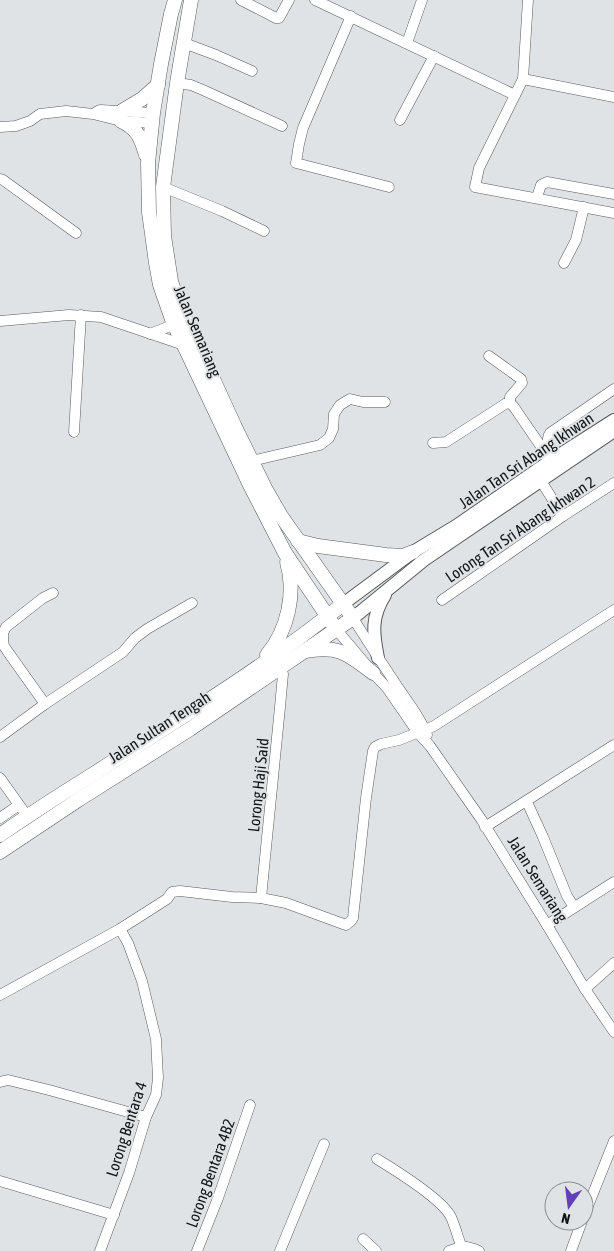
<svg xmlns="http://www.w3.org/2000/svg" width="614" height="1251" viewBox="0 0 614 1251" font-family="'Asap Condensed',sans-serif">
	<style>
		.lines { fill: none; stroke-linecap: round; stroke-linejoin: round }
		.minor-casing { stroke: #575a5d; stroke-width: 11 }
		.tertiary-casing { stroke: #575a5d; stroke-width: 14 }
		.secondary-casing { stroke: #575a5d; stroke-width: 15 }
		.minor { stroke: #fff; stroke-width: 10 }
		.tertiary { stroke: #fff; stroke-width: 12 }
		.secondary { stroke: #fff; stroke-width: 14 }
		.labels { text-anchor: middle; stroke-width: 4; stroke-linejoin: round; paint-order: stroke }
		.street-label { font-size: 16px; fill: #121415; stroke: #dfe3e6 }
	</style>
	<rect width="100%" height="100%" fill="#dfe3e6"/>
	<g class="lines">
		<g class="minor-casing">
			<g id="minor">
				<polyline points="241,0 276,18 279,18 289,0"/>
				<polyline points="315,0 515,95"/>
				<polyline points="528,0 523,79 479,168 475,187 614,213"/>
				<polyline points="351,16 303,128 299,144 296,163 389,187"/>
				<polyline points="184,43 216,55 252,71"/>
				<polyline points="407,43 422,0"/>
				<polyline points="523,79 614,97"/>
				<polyline points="177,83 191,85 203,90 282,126"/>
				<polyline points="96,112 100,110 153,113"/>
				<polyline points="400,120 434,56"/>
				<polyline points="0,127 16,126 30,121 40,114 66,111 93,114 121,121 152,123"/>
				<polyline points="0,179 3,180 76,233"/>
				<polyline points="163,187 222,211 264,231"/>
				<polyline points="537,197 541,185 547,182 614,194"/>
				<polyline points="564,263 576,240 584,207"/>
				<polyline points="0,321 69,315 101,317 184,345"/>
				<polyline points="150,334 170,326 173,322"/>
				<polyline points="489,356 521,379 522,383 510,397 510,403"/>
				<polyline points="74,432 81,315"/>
				<polyline points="433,443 446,442 505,404 510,403 514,407 540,445 549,462"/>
				<path d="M556 457C552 449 544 441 550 433L614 389"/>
				<polyline points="251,461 320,445 329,438 333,429 334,414 340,405 350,399 363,402 385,402"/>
				<polyline points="541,481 563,516"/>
				<polyline points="442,600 563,516 614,483"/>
				<path d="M353 618C367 641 382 663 397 686 407 701 421 718 427 735"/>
				<polyline points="336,629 373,673 387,688 418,733 430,746 481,819 547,925 585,989 614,1032"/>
				<polyline points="45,704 8,652 4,646 3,640 3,633 6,627 43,598 53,593"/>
				<polyline points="0,737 45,704 123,652 135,638 147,629 192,603"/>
				<polyline points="0,778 27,816"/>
				<polyline points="527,802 543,837 567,896 574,907"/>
				<polyline points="0,818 19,805"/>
				<polyline points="485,827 614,745"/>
				<polyline points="261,898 280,707 283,674"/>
				<polyline points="547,925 614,882"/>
				<polyline points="585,989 614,963"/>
				<polyline points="0,995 120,929 167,899 172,892 180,891 232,897 261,898 286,903 346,925 351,921 353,918 366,798 373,751 375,747 381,744 399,740 434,726 614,610"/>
				<polyline points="0,1082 8,1080 49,1090 146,1117"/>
				<path d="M377 1159C395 1170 442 1199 451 1217 455 1226 458 1237 461 1246"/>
				<polyline points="0,1181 114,1215"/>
				<polyline points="584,1216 614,1141"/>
				<polyline points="363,1239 376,1251"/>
				<polyline points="100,1251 129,1173 146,1117 156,1095 158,1078 156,1039 142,981 128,943 120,929"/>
				<polyline points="197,1251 218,1198 250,1105"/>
				<polyline points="280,1251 324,1144"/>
				<path d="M449 1251C462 1246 465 1245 479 1251"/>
				<polyline points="571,1251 582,1221"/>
			</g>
		</g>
		<g class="tertiary-casing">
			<g id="tertiary">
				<polyline points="343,604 413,552 456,526 556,457 614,420"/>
				<polyline points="353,618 424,560 614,431"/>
				<path d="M378 658C373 633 371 617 385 595"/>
			</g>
		</g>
		<g class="secondary-casing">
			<g id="secondary">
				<polyline points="175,0 171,14 161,64 153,113 148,163 149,212 156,263 160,285 173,322 250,485 285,553 336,629"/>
				<polyline points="122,111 142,99 158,85"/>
				<path d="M121 121C138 129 141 138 146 155"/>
				<polyline points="298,541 318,546 386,555 403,556 413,552"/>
				<path d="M305 651C338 645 347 653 373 673"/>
				<path d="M267 655C288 630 296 593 287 562"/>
				<path d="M0 835C31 813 63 793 95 773 179 719 265 667 343 604"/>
				<polyline points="0,852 78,800 190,729 353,618 281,516 266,490 235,427 177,300 171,281 164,236 163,187 177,83 191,0"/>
			</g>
		</g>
		<use href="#minor" class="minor"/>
		<use href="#tertiary" class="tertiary"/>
		<use href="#secondary" class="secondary"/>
	</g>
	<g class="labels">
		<g class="street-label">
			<text transform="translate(198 331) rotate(67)" y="6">Jalan Semariang</text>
			<text transform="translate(526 460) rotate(-34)" y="6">Jalan Tan Sri Abang Ikhwan</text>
			<text transform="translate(520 529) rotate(-34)" y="6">Lorong Tan Sri Abang Ikhwan 2</text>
			<text transform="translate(159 727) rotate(-33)" y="6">Jalan Sultan Tengah</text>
			<text transform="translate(258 785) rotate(-84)" y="6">Lorong Haji Said</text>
			<text transform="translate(538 879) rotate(58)" y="6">Jalan Semariang</text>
			<text transform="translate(126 1129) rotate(-72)" y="6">Lorong Bentara 4</text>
			<text transform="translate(210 1173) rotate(-70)" y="6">Lorong Bentara 4B2</text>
		</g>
	</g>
	<g transform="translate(569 1206) rotate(194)"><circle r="24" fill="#dfe3e6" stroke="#8d9092"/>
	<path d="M0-4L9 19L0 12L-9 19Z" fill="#6440b8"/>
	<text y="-8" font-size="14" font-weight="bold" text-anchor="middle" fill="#121415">N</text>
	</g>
</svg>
